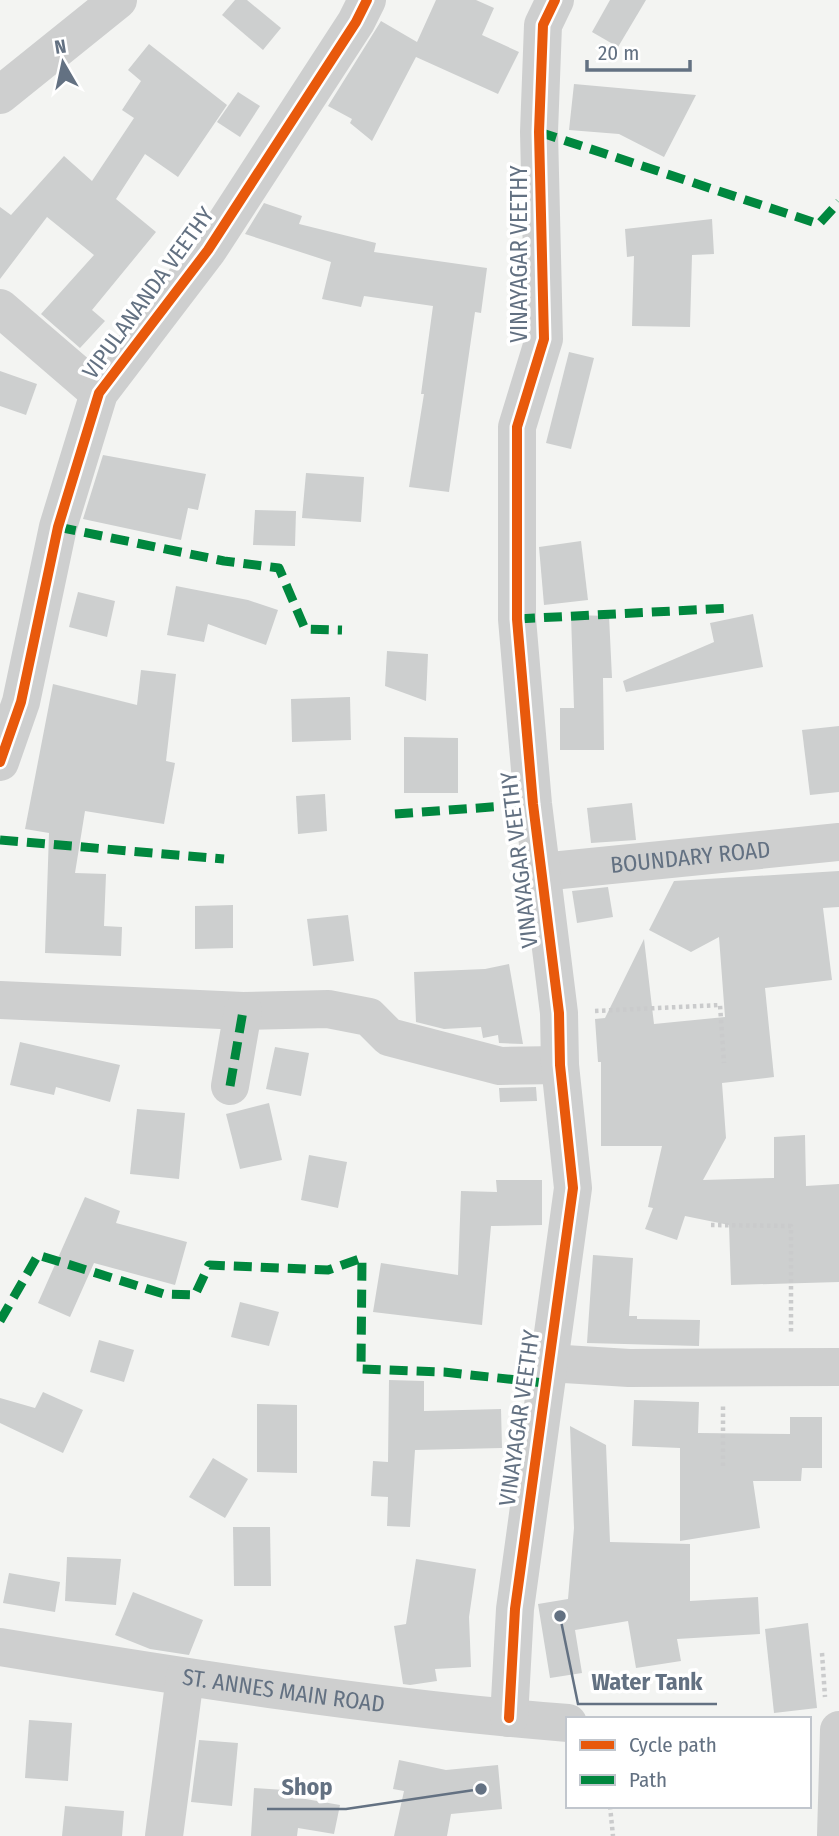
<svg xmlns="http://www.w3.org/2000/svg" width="839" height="1836" viewBox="0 0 839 1836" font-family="'Fira Sans Condensed',sans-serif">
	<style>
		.building { fill: #cdcfcf }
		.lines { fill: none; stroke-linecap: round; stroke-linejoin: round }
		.path { stroke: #cacbcc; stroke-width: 4.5; stroke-dasharray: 3.5 3.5; stroke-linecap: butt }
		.minor { stroke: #cecfcf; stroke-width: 38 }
		.quiet { stroke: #00873e; stroke-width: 9; stroke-dasharray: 18 9; stroke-linecap: butt }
		.cycleway-casing { stroke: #fff; stroke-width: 15 }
		.cycleway { stroke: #e8590c; stroke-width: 10 }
		.labels { text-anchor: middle; stroke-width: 7; stroke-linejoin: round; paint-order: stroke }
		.street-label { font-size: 23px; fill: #637182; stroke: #fff }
		.leader { fill: none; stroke: #637182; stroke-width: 2.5 }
		.callout-dot { fill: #637182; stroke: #fff; stroke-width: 2.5 }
		.callout-label { font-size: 24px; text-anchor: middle; font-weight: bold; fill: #637182; stroke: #fff; stroke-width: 7; stroke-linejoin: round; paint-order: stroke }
	</style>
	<rect width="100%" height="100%" fill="#f3f4f2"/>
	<g class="building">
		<polygon points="235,0 247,0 281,28 263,50 222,15"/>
		<polygon points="436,0 476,0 494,8 482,35 519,52 498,94 416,57 372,141 350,123 352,119 328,106 381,21 417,42"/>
		<polygon points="610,0 646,0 618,47 592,32"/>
		<polygon points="149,44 227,105 178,177 145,154 116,199 156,232 92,310 105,321 80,348 41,314 94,255 47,217 0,279 0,207 11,215 64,156 92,181 134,118 122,110 141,81 128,70"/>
		<polygon points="574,84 696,95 664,157 619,134 569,130"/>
		<polygon points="238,92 260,106 240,137 217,122"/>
		<polygon points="264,203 302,216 299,224 376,243 374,252 487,268 481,313 475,312 449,492 409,487 424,394 421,394 433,306 364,296 361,307 322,299 331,262 245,234"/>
		<polygon points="712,219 714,254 692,255 690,327 632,326 634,256 627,257 625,229"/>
		<polygon points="569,352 594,358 571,449 546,443"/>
		<polygon points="0,371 37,384 26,415 0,406"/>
		<polygon points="103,455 206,474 198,510 188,508 181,540 83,519"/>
		<polygon points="306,473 364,477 361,522 302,518"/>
		<polygon points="255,510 296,511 295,546 253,545"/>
		<polygon points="581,541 588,600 544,605 539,547"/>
		<polygon points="176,586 248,600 278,610 266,645 208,624 204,642 167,635"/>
		<polygon points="78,592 115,601 107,637 69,627"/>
		<polygon points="753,614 763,667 626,692 623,681 714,642 710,623"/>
		<polygon points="571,615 609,616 612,678 603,678 604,750 560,750 560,708 574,708"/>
		<polygon points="387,651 428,654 426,701 385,686"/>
		<polygon points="141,670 176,674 166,761 175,763 164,824 85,811 75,873 106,874 104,926 122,927 121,956 45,953 49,833 25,829 53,684 137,705"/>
		<polygon points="350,697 351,740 292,742 291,699"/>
		<polygon points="839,726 839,792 810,795 802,730"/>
		<polygon points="404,737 458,738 458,793 404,793"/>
		<polygon points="325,794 327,831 298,834 296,796"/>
		<polygon points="632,803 636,840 591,843 587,808"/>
		<polygon points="839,871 839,907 823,908 832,980 765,988 774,1077 722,1083 726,1138 703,1180 774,1178 774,1137 805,1135 806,1186 839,1184 839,1282 731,1285 729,1225 685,1216 677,1240 645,1229 653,1208 648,1207 662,1146 601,1146 601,1062 598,1062 595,1019 605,1018 644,939 654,1024 725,1017 719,937 691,952 649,930 674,881"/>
		<polygon points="608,887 613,917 577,923 572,891"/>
		<polygon points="233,905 233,948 195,949 195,906"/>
		<polygon points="348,915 354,961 313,966 307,919"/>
		<polygon points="509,964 523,1044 499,1043 498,1035 483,1038 481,1027 444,1029 416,1022 414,972 485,969"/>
		<polygon points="20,1042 120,1065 110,1102 56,1087 54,1095 10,1085"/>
		<polygon points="275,1047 309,1053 301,1096 266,1089"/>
		<polygon points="536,1087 537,1101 500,1102 499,1088"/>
		<polygon points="269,1103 282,1160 240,1169 226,1114"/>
		<polygon points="137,1109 185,1113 179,1179 130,1174"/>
		<polygon points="309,1155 347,1162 338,1208 301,1200"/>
		<polygon points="496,1180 542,1180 542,1225 491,1226 482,1325 373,1312 381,1263 458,1275 461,1191 497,1192"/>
		<polygon points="85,1197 120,1211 116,1223 187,1242 175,1285 94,1263 70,1317 38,1303"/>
		<polygon points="593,1255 633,1258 629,1316 637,1316 637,1319 700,1320 699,1346 587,1343"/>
		<polygon points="240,1302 279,1312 269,1346 231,1337"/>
		<polygon points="99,1340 134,1350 124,1382 90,1372"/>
		<polygon points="389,1380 424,1381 424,1411 501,1409 502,1448 415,1450 410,1527 387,1526 388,1497 371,1496 373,1461 388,1462"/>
		<polygon points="43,1392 83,1410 63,1453 0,1423 0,1398 35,1408"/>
		<polygon points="634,1400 699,1402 698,1433 790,1434 790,1417 822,1417 822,1468 802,1468 801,1481 753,1481 760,1528 680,1541 680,1448 632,1446"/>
		<polygon points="257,1404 297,1405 297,1473 257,1472"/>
		<polygon points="570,1426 606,1445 610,1542 690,1544 690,1601 758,1597 760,1634 677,1639 681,1661 636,1668 628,1621 575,1630 582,1673 550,1678 538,1604 568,1599 574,1528"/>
		<polygon points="213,1458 248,1479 225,1518 189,1497"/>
		<polygon points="233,1527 270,1527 271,1586 234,1586"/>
		<polygon points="67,1557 121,1559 116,1605 65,1601"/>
		<polygon points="416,1559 476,1569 469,1617 471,1667 435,1669 437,1681 410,1685 403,1684 394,1626 406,1624"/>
		<polygon points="9,1573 60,1582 55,1612 3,1603"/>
		<polygon points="133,1592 203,1620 189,1655 150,1649 115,1635"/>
		<polygon points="808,1623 817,1708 774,1713 765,1629"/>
		<polygon points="29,1720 72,1723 68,1781 25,1778"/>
		<polygon points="199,1740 238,1743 232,1806 191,1802"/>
		<polygon points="399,1760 446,1770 498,1765 502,1809 451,1814 447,1836 394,1836 404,1791 393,1789"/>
		<polygon points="254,1788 300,1791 300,1798 340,1805 334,1834 298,1828 297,1836 251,1836"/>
		<polygon points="65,1806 124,1811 122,1836 62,1836"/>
	</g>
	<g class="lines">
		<g class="path">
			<polyline points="595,1011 720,1005 724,1063"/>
			<polyline points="711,1225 791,1226 791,1332"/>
			<polyline points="723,1466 723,1404"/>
			<polyline points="822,1653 825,1697"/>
			<polyline points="610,1806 613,1836"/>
		</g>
		<g class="minor">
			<polyline points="0,95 118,0"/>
			<polyline points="0,308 99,393"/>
			<polyline points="0,762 21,702 58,527 99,393 208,250 356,22 367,0"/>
			<path id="s1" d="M541 872 839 842"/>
			<polyline points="0,1000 243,1011 328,1009 369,1017 389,1037 500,1066 560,1065"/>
			<polyline points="230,1086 243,1011"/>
			<polyline points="548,1363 629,1368 839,1367"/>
			<path id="s2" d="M0 1647C188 1678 378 1708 568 1723"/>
			<polyline points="509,1718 515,1609 573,1188 560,1065 559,1013 533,804 517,619 517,427 544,339 539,132 543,25 555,0"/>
			<polyline points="164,1836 185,1677"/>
			<polyline points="836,1836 839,1730"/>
		</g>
		<g class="quiet">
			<polyline points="539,132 819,224 839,202"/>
			<polyline points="58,527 224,561 279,568 305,629 342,630"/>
			<polyline points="517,619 731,608"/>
			<polyline points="395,814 533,804"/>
			<polyline points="0,840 224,859"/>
			<polyline points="230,1086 243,1011"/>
			<polyline points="0,1321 38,1255 164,1294 195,1295 209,1265 328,1270 362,1258 361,1369 444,1372 544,1383"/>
		</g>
		<g class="cycleway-casing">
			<g id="cycleway">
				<polyline points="0,762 21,702 58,527 99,393 208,250 356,22 367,0"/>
				<polyline points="509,1718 515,1609 573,1188 560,1065 559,1013 533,804 517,619 517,427 544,339 539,132 543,25 555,0"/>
			</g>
		</g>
		<use href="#cycleway" class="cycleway"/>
	</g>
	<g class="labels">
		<g class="street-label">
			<text transform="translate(519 254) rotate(-90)" y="8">VINAYAGAR VEETHY</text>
			<text transform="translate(148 293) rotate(-54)" y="8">VIPULANANDA VEETHY</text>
			<text dy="8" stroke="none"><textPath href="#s1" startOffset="150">BOUNDARY ROAD</textPath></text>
			<text transform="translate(519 860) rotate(-97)" y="8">VINAYAGAR VEETHY</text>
			<text transform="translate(519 1418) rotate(-82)" y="8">VINAYAGAR VEETHY</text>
			<text dy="8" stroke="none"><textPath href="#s2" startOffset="287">ST. ANNES MAIN ROAD</textPath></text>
		</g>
	</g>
	<path class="leader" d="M560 1616L578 1704H717M481 1789L346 1809H267"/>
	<g class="callout-dot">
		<circle cx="560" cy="1616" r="7"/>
		<circle cx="481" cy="1789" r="7"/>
	</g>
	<g class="callout-label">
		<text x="647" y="1690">Water Tank</text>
		<text x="307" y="1795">Shop</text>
	</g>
	<rect x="566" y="1717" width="245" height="91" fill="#ffffff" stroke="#c1c6cd" stroke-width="2"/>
	<rect x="580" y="1740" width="35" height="10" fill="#e8590c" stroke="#c1c6cd" stroke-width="2"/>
	<text x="629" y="1752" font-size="21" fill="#637182">Cycle path</text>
	<rect x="580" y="1775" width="35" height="10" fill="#00873e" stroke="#c1c6cd" stroke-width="2"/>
	<text x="629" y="1787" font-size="21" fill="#637182">Path</text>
	<g transform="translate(63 63) rotate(351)" stroke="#ffffff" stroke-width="5" paint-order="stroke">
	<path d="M0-5L12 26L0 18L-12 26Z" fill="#637182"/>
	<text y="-10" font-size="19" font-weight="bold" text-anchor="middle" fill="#637182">N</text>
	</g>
	<path d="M587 60v10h103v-10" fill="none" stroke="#637182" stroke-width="3.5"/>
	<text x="598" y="60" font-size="21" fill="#637182" stroke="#ffffff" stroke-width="5" paint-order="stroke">20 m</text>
</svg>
